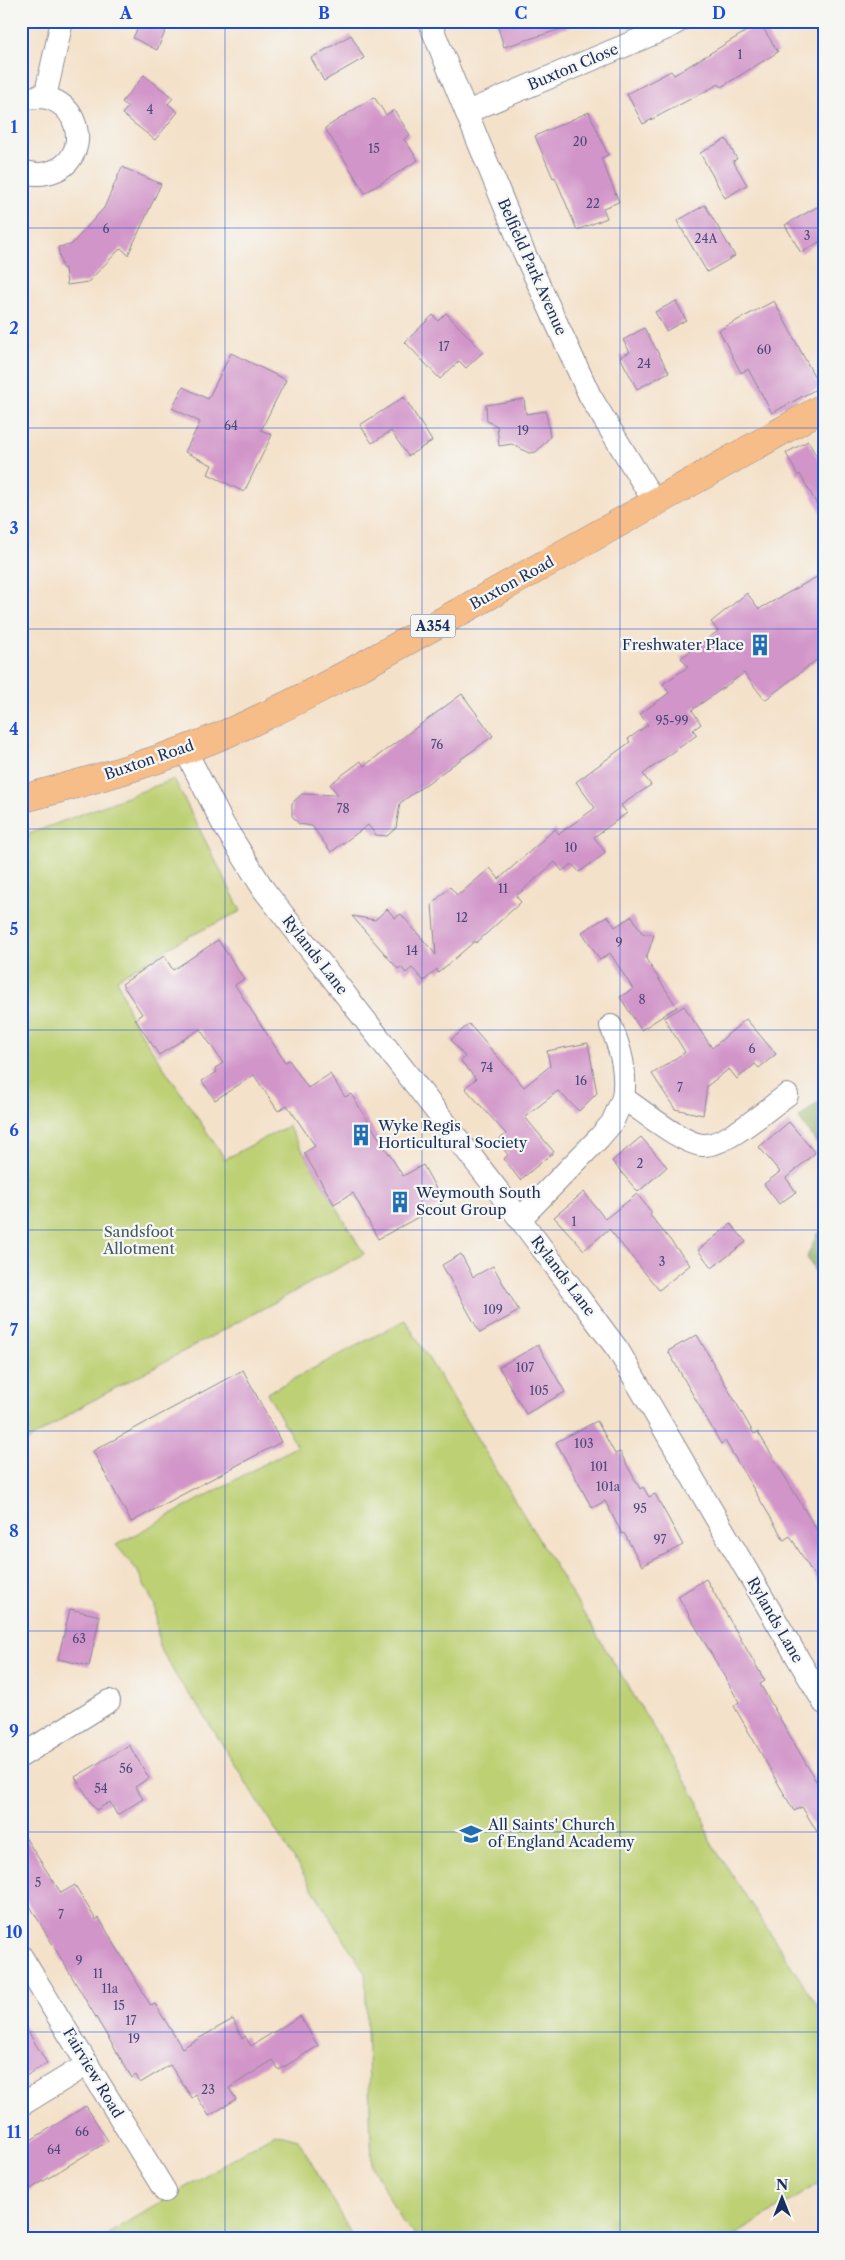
<svg xmlns="http://www.w3.org/2000/svg" width="845" height="2260" viewBox="0 0 845 2260" font-family="'Libre Caslon Text',serif">
	<style>
		.green { fill: #bdd073; stroke: #6c8068 }
		.forest { fill: #96b265; stroke: #587062 }
		.building { fill: #d295c9 }
		.lines { fill: none; stroke-linecap: round; stroke-linejoin: round }
		.minor-casing { stroke: #888894; stroke-width: 24 }
		.trunk-casing { stroke: #888894; stroke-width: 29 }
		.minor { stroke: #fff; stroke-width: 22 }
		.trunk { stroke: #f7bd88; stroke-width: 28 }
		.grid { fill: none; stroke: #1d4ed8; stroke-width: 1; stroke-opacity: 0.55 }
		.labels { text-anchor: middle; stroke-width: 4.5; stroke-linejoin: round; paint-order: stroke }
		.number-label { font-size: 12px; fill: #494879 }
		.shield { fill: #f6f6f2; stroke: #5d6b8a; stroke-width: 1 }
		.shield-label { font-size: 14px; font-weight: bold; fill: #1b2f5e }
		.street-label { font-size: 15px; fill: #1b2f5e; stroke: #f6f6f2 }
		.poi-label { font-size: 15px; fill: #1b2f5e; stroke: #f6f6f2; text-anchor: start }
		.park-label { font-size: 15px; fill: #445763; stroke: #f6f6f2 }
		.neatline { fill: none; stroke: #1d4ed8; stroke-width: 2 }
		.grid-label { font-size: 16px; text-anchor: middle; font-weight: bold; fill: #1d4ed8 }
	</style>
	<rect width="100%" height="100%" fill="#f6f6f2"/>
	<filter id="ink" filterUnits="userSpaceOnUse"><feTurbulence type="fractalNoise" baseFrequency=".02" numOctaves="2"/><feDisplacementMap in="SourceGraphic" scale="10" xChannelSelector="R" yChannelSelector="G"/><feConvolveMatrix kernelMatrix="1 2 1 2 8 2 1 2 1" color-interpolation-filters="sRGB"/></filter>
	<filter id="wash" filterUnits="userSpaceOnUse"><feTurbulence type="fractalNoise" baseFrequency=".0096" numOctaves="4" result="noise"/><feDisplacementMap in="SourceGraphic" scale="20" xChannelSelector="R" yChannelSelector="G"/><feGaussianBlur stdDeviation="1.12" result="paint"/><feColorMatrix in="noise" values="0 0 0 0 0 0 0 0 0 0 0 0 0 0 0 0 0 1.4 0 .05"/><feComposite in="paint" operator="in"/></filter>
	<g filter="url(#wash)">
		<rect width="100%" height="100%" fill="#f4e1c9"/>
		<g class="green">
			<polygon points="174,779 241,911 182,940 117,979 132,1020 225,1159 288,1126 364,1254 86,1404 21,1445 21,837"/>
			<polygon points="405,1320 698,1801 710,1841 824,2016 824,2180 729,2239 419,2239 401,2220 372,2166 365,1973 202,1712 179,1681 159,1646 155,1606 137,1570 116,1545 297,1446 267,1393"/>
			<polygon points="275,2133 298,2139 354,2239 100,2239"/>
		</g>
		<g class="forest">
			<polygon points="824,1097 824,1154 799,1118"/>
			<polygon points="824,1230 824,1288 807,1257 817,1234"/>
		</g>
		<g id="blocks">
			<g class="building">
				<polygon points="141,21 170,21 157,50 133,38"/>
				<polygon points="496,21 570,21 571,26 504,47"/>
				<polygon points="760,23 778,52 721,87 719,84 643,124 627,94 671,71 674,75"/>
				<polygon points="351,35 364,58 324,81 311,58"/>
				<polygon points="144,75 173,98 168,104 178,112 155,140 122,114 128,107 122,102"/>
				<polygon points="374,97 386,115 394,110 410,135 404,139 418,160 365,193 325,128"/>
				<polygon points="589,112 608,155 601,158 619,202 603,208 607,218 577,230 555,177 553,178 535,136"/>
				<polygon points="726,139 737,159 733,161 747,185 725,198 700,153"/>
				<polygon points="122,167 161,184 128,255 121,248 88,282 67,285 65,268 62,268 58,247 71,245 104,208"/>
				<polygon points="824,203 824,239 801,253 785,225"/>
				<polygon points="705,205 735,256 707,272 677,221"/>
				<polygon points="676,301 686,320 666,331 655,312"/>
				<polygon points="774,301 820,387 772,413 748,369 741,373 719,330"/>
				<polygon points="446,313 483,352 466,368 459,361 440,379 405,342 433,315 438,321"/>
				<polygon points="644,328 669,372 637,389 620,357 630,352 623,340"/>
				<polygon points="231,353 286,380 261,430 272,435 244,492 208,474 212,465 185,452 200,422 172,408 183,387 208,399"/>
				<polygon points="404,397 432,441 408,456 391,431 372,443 360,425"/>
				<polygon points="524,399 526,414 546,411 550,437 536,452 529,453 512,444 499,446 497,426 487,421 486,405"/>
				<polygon points="808,441 824,470 824,517 800,474 798,476 786,453"/>
				<polygon points="824,573 824,654 765,700 744,673 692,710 701,724 693,730 697,735 643,774 651,785 621,805 627,813 594,837 605,852 603,855 579,872 572,864 562,871 555,862 516,896 521,902 476,943 475,941 438,973 437,969 424,981 412,968 406,973 401,967 398,969 352,916 375,920 387,909 395,918 401,914 436,955 432,904 450,887 457,895 461,893 490,868 499,879 555,829 559,834 595,808 576,782 630,742 628,739 648,725 640,714 669,693 663,684 688,667 681,658 718,631 711,622 747,593 759,609"/>
				<polygon points="462,694 493,736 400,803 396,828 387,836 376,835 368,825 331,852 312,826 299,824 292,816 292,803 302,794 338,795 330,784 361,761 364,766"/>
				<polygon points="608,916 615,927 632,916 642,933 654,935 646,959 677,1007 641,1030 620,997 633,989 610,953 600,960 582,932"/>
				<polygon points="218,940 244,979 235,985 285,1062 289,1060 308,1088 330,1074 345,1097 351,1094 403,1176 423,1165 444,1203 378,1239 353,1193 334,1204 304,1153 315,1146 287,1105 278,1111 254,1075 215,1100 202,1081 217,1072 215,1068 223,1063 200,1029 159,1055 135,1019 142,1014 122,984 164,956 173,970"/>
				<polygon points="684,1006 712,1048 746,1019 776,1054 759,1068 755,1064 737,1079 729,1069 707,1086 703,1115 675,1109 652,1074 685,1052 664,1018"/>
				<polygon points="469,1024 524,1087 550,1066 547,1051 588,1043 597,1093 579,1111 558,1091 525,1117 554,1152 520,1180 504,1159 508,1155 497,1141 506,1134 465,1088 476,1079 461,1061 465,1057 451,1040"/>
				<polygon points="789,1122 815,1153 786,1178 796,1192 779,1204 764,1184 780,1172 759,1147"/>
				<polygon points="641,1137 667,1167 638,1192 612,1161"/>
				<polygon points="584,1192 605,1219 637,1194 652,1213 650,1215 690,1265 659,1290 609,1229 584,1250 554,1217"/>
				<polygon points="731,1224 746,1242 712,1268 698,1250"/>
				<polygon points="461,1254 473,1277 493,1266 519,1311 480,1333 442,1265"/>
				<polygon points="697,1335 754,1434 758,1432 824,1542 824,1592 790,1536 784,1540 725,1441 721,1444 668,1351"/>
				<polygon points="538,1345 565,1392 526,1414 499,1367"/>
				<polygon points="243,1370 281,1442 131,1522 93,1451"/>
				<polygon points="597,1421 615,1454 620,1452 640,1489 643,1487 649,1497 655,1494 683,1545 642,1566 624,1533 622,1534 605,1501 592,1508 556,1442"/>
				<polygon points="706,1579 765,1681 760,1684 824,1795 824,1843 802,1807 794,1811 734,1706 739,1702 678,1596"/>
				<polygon points="70,1609 100,1616 89,1666 58,1659"/>
				<polygon points="129,1745 149,1778 135,1787 143,1799 117,1815 110,1802 96,1810 75,1777"/>
				<polygon points="21,1831 61,1893 75,1885 96,1920 99,1918 151,2006 155,2004 182,2048 233,2019 242,2039 245,2036 251,2046 300,2016 318,2046 279,2070 273,2060 229,2088 236,2099 209,2116 196,2095 192,2098 170,2065 140,2083 136,2075 132,2078 21,1891"/>
				<polygon points="21,2020 47,2063 21,2079"/>
				<polygon points="86,2106 108,2141 21,2195 21,2146"/>
			</g>
		</g>
	</g>
	<g filter="url(#ink)">
		<use href="#blocks" fill-opacity="0" stroke="#888894" stroke-width="1"/>
		<g class="lines">
			<g class="minor-casing">
				<g id="minor">
					<polyline points="429,21 522,248 590,396 655,503"/>
					<polyline points="45,97 62,21"/>
					<path d="M21 100C79 81 99 162 47 173 38 175 29 174 21 170"/>
					<polyline points="467,112 667,28 679,21"/>
					<polyline points="184,748 223,824 264,890 520,1219 618,1350 824,1703"/>
					<path d="M611 1026C621 1051 627 1071 623 1098 642 1110 681 1143 702 1145 726 1147 767 1109 787 1095"/>
					<polyline points="520,1219 599,1138 612,1123 623,1098"/>
					<polyline points="21,1756 109,1701"/>
					<polyline points="21,1956 165,2191"/>
					<polyline points="21,2105 88,2064"/>
				</g>
			</g>
			<g class="trunk-casing">
				<path id="trunk" d="M21 799C97 779 176 757 248 724 324 689 397 646 470 606 589 540 706 474 824 407"/>
			</g>
			<use href="#minor" class="minor"/>
			<use href="#trunk" class="trunk"/>
		</g>
	</g>
	<path class="grid" d="M225 21V2239M422 21V2239M620 21V2239M21 228H824M21 428H824M21 629H824M21 829H824M21 1030H824M21 1230H824M21 1431H824M21 1631H824M21 1832H824M21 2032H824"/>
	<defs>
		<g id="building-bare" transform="scale(1.725)"><path d="M-4-6H4V6H1V3H-1V6H-4ZM-2.5-4.3h1.7v1.8h-1.7ZM.8-4.3h1.7v1.8H.8ZM-2.5-1h1.7V.8h-1.7ZM.8-1h1.7V.8H.8Z" fill="#1f6fb2" stroke="#f6f6f2" stroke-width="2.5" paint-order="stroke"/></g>
		<g id="school-bare" transform="scale(1.725)"><path d="M0-5L7-2L0 1L-7-2ZM-4 1L0 2.5L4 1V4Q0 6-4 4Z" fill="#1f6fb2" stroke="#f6f6f2" stroke-width="2.5" paint-order="stroke"/></g>
	</defs>
	<g fill-rule="evenodd">
		<use href="#building-bare" x="760" y="645"/>
		<use href="#building-bare" x="361" y="1135"/>
		<use href="#building-bare" x="400" y="1202"/>
		<use href="#school-bare" x="471" y="1834"/>
	</g>
	<g class="labels">
		<g class="number-label">
			<text x="740" y="59">1</text>
			<text x="150" y="114">4</text>
			<text x="580" y="146">20</text>
			<text x="374" y="153">15</text>
			<text x="593" y="208">22</text>
			<text x="106" y="233">6</text>
			<text x="807" y="240">3</text>
			<text x="706" y="243">24A</text>
			<text x="444" y="351">17</text>
			<text x="764" y="354">60</text>
			<text x="644" y="368">24</text>
			<text x="231" y="430">64</text>
			<text x="523" y="435">19</text>
			<text x="672" y="725">95-99</text>
			<text x="437" y="749">76</text>
			<text x="343" y="813">78</text>
			<text x="571" y="852">10</text>
			<text x="503" y="893">11</text>
			<text x="462" y="922">12</text>
			<text x="619" y="947">9</text>
			<text x="412" y="955">14</text>
			<text x="642" y="1004">8</text>
			<text x="752" y="1053">6</text>
			<text x="487" y="1072">74</text>
			<text x="581" y="1085">16</text>
			<text x="680" y="1092">7</text>
			<text x="640" y="1168">2</text>
			<text x="574" y="1226">1</text>
			<text x="662" y="1266">3</text>
			<text x="493" y="1314">109</text>
			<text x="525" y="1372">107</text>
			<text x="539" y="1395">105</text>
			<text x="584" y="1448">103</text>
			<text x="599" y="1471">101</text>
			<text x="608" y="1491">101a</text>
			<text x="640" y="1513">95</text>
			<text x="660" y="1544">97</text>
			<text x="79" y="1643">63</text>
			<text x="126" y="1773">56</text>
			<text x="101" y="1793">54</text>
			<text x="38" y="1887">5</text>
			<text x="61" y="1919">7</text>
			<text x="79" y="1965">9</text>
			<text x="98" y="1978">11</text>
			<text x="110" y="1993">11a</text>
			<text x="119" y="2010">15</text>
			<text x="131" y="2025">17</text>
			<text x="134" y="2043">19</text>
			<text x="208" y="2094">23</text>
			<text x="82" y="2136">66</text>
			<text x="54" y="2154">64</text>
		</g>
		<rect class="shield" x="410.5" y="614.5" width="45" height="23" rx="4"/>
		<g class="shield-label">
			<text x="433" y="631">A354</text>
		</g>
		<g class="street-label">
			<text transform="translate(573 67) rotate(-23)" y="5">Buxton Close</text>
			<text transform="translate(532 267) rotate(66)" y="5">Belfield Park Avenue</text>
			<text transform="translate(512 583) rotate(-29)" y="5">Buxton Road</text>
			<text transform="translate(149 760) rotate(-19)" y="5">Buxton Road</text>
			<text transform="translate(315 955) rotate(52)" y="5">Rylands Lane</text>
			<text transform="translate(563 1276) rotate(53)" y="5">Rylands Lane</text>
			<text transform="translate(775 1620) rotate(60)" y="5">Rylands Lane</text>
			<text transform="translate(93 2073) rotate(59)" y="5">Fairview Road</text>
		</g>
		<g class="poi-label">
			<text x="744" y="650" text-anchor="end">Freshwater Place</text>
			<text x="378" y="1131">Wyke Regis<tspan x="378" dy="17">Horticultural Society</tspan></text>
			<text x="416" y="1198">Weymouth South<tspan x="416" dy="17">Scout Group</tspan></text>
			<text x="488" y="1830">All Saints' Church<tspan x="488" dy="17">of England Academy</tspan></text>
		</g>
		<g class="park-label">
			<text x="139" y="1237">Sandsfoot<tspan x="139" dy="17">Allotment</tspan></text>
		</g>
	</g>
	<rect width="845" height="2260" fill="none" stroke="#f6f6f2" stroke-width="55"/>
	<g transform="translate(782 2198)" stroke="#f6f6f2" stroke-width="4" paint-order="stroke">
	<path d="M0-4L9 19L0 12L-9 19Z" fill="#1b2f5e"/>
	<text y="-8" font-size="14" font-weight="bold" text-anchor="middle" fill="#1b2f5e">N</text>
	</g>
	<rect x="28" y="28" width="790" height="2204" class="neatline"/>
	<g class="grid-label">
		<text x="126" y="19">A</text>
		<text x="324" y="19">B</text>
		<text x="521" y="19">C</text>
		<text x="719" y="19">D</text>
		<text x="14" y="133">1</text>
		<text x="14" y="334">2</text>
		<text x="14" y="534">3</text>
		<text x="14" y="735">4</text>
		<text x="14" y="935">5</text>
		<text x="14" y="1136">6</text>
		<text x="14" y="1336">7</text>
		<text x="14" y="1537">8</text>
		<text x="14" y="1737">9</text>
		<text x="14" y="1938">10</text>
		<text x="14" y="2138">11</text>
	</g>
</svg>
